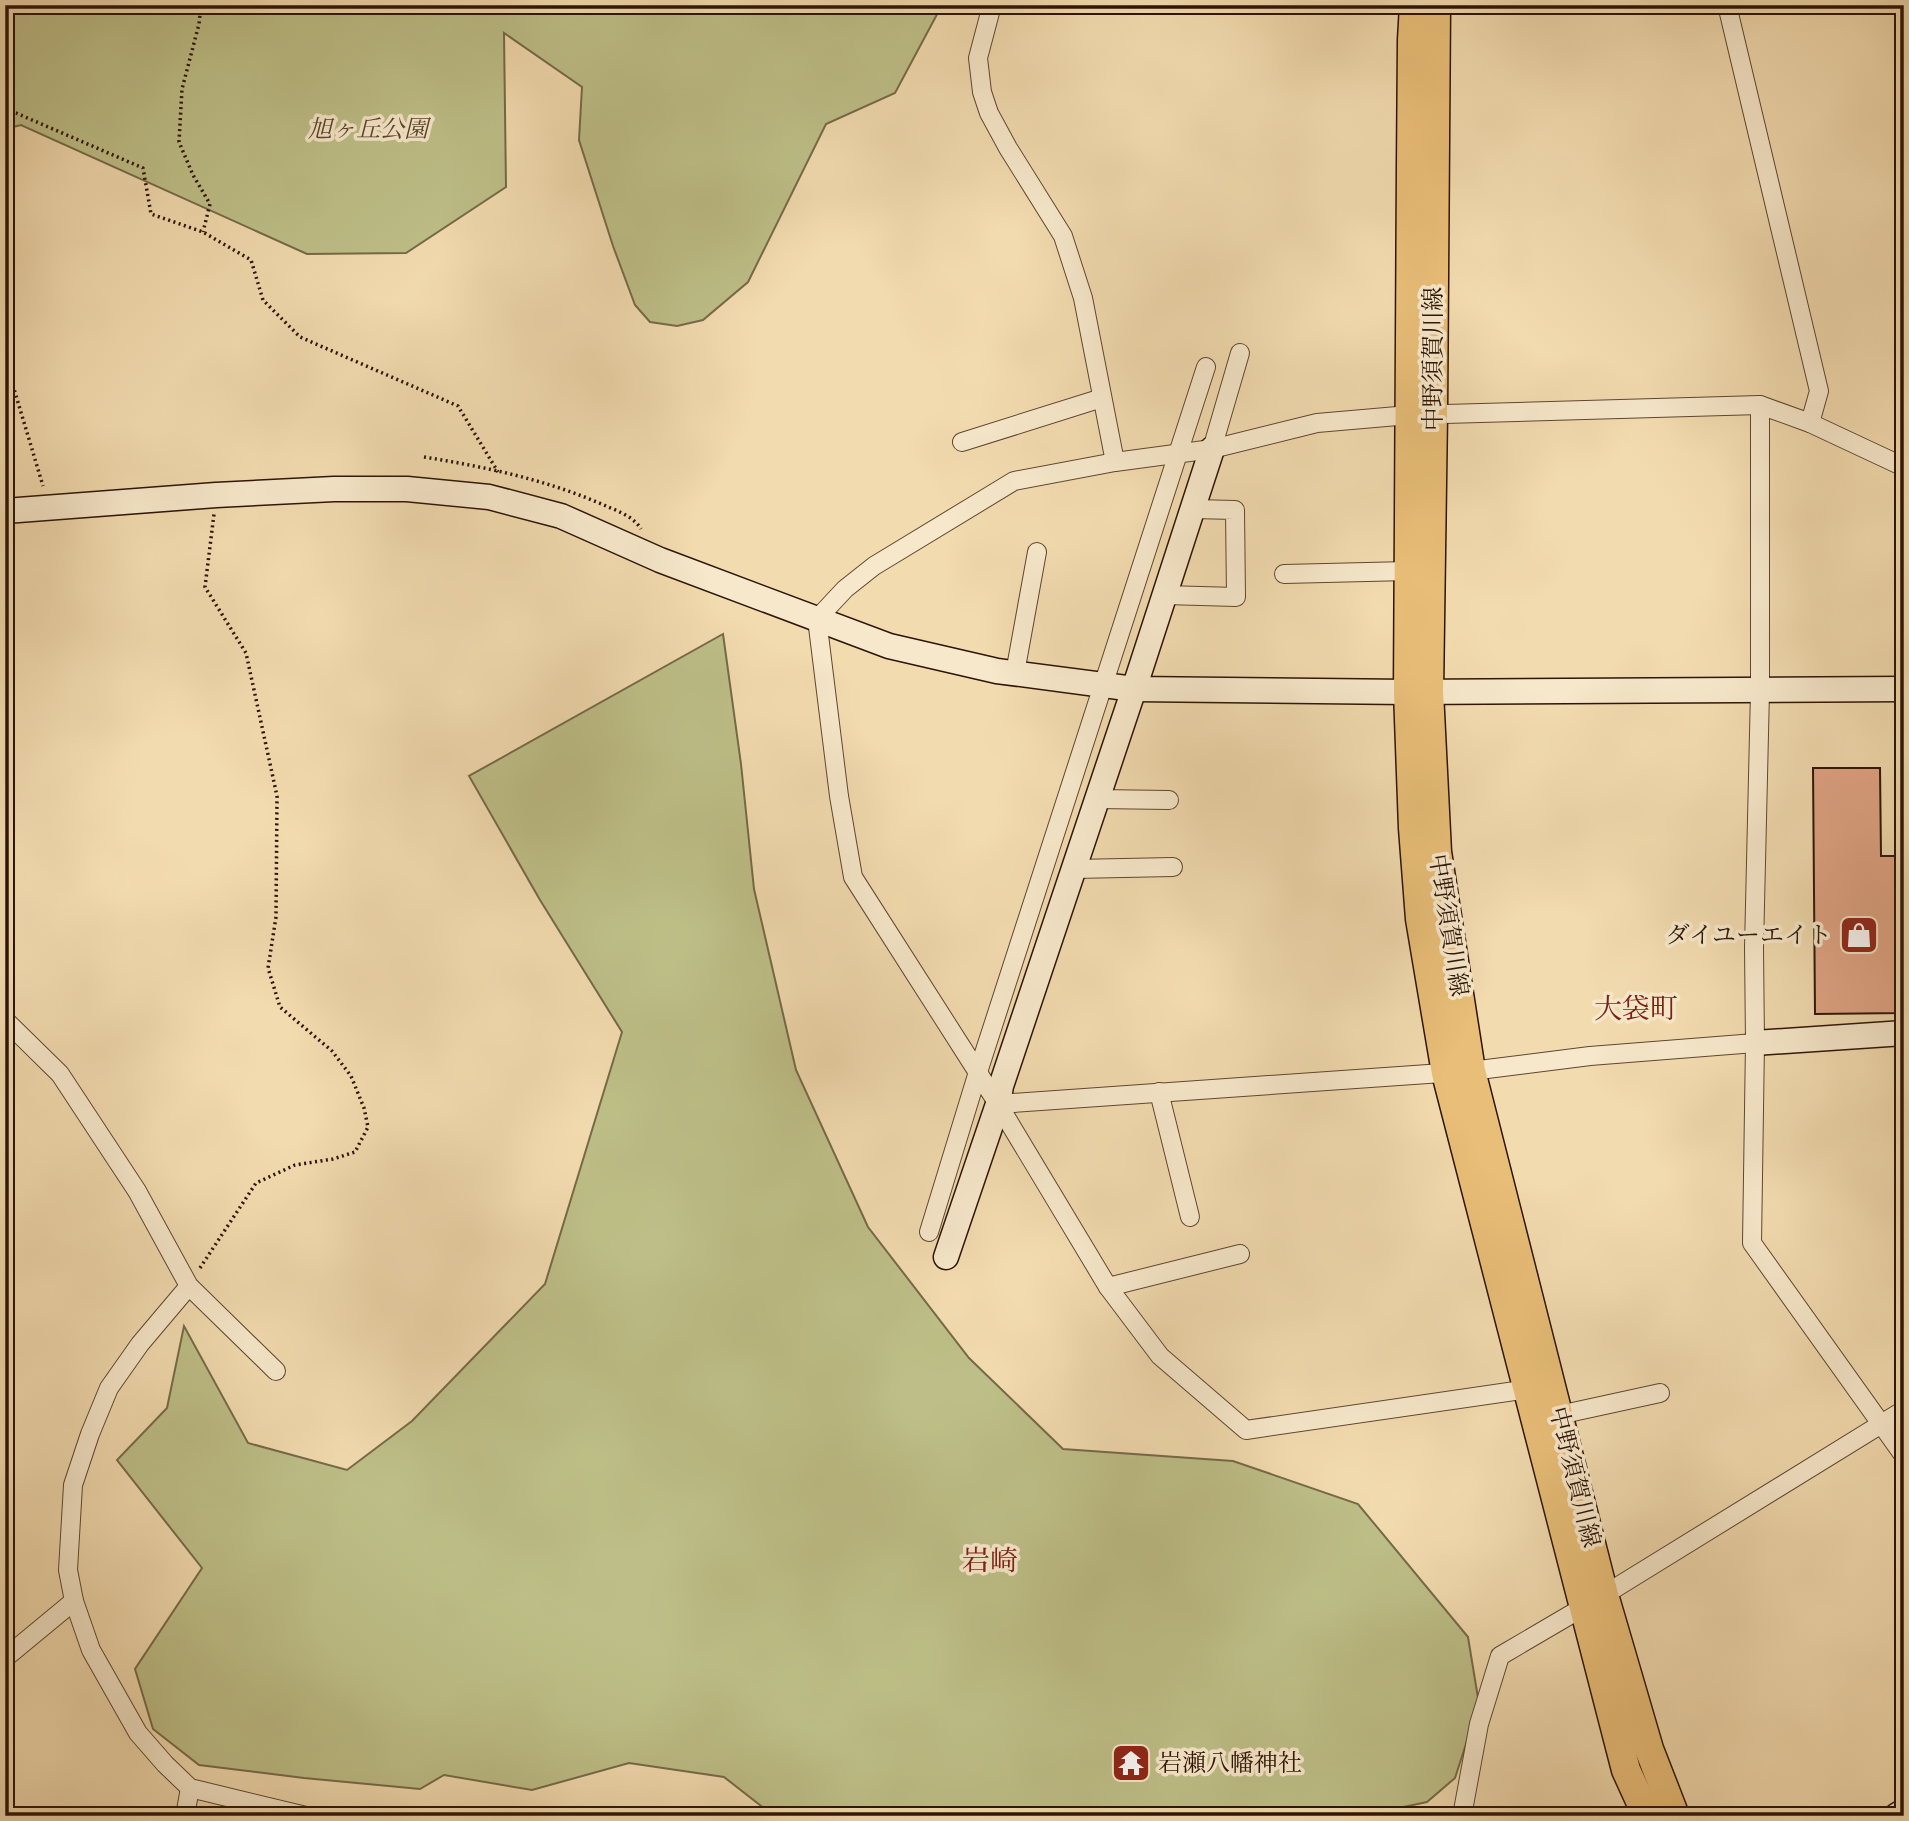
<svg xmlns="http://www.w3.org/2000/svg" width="1909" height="1821" viewBox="0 0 1909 1821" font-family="'Libre Bodoni','Noto Serif JP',serif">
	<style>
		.green { fill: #bebf88; stroke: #756a48; stroke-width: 2 }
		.building { fill: #e1a485; stroke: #2c1407; stroke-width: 2 }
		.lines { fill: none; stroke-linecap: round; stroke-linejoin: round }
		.street-casing { stroke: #5e4631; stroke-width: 20 }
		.secondary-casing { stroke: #2c1407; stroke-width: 27 }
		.primary-casing { stroke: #2c1407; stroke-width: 31 }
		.path { stroke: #2c1407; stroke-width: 3.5; stroke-dasharray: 2 3.5; stroke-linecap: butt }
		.street { stroke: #f7e8cb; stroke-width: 18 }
		.secondary { stroke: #f7e8cb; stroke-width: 24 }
		.primary { stroke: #e9be78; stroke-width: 28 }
		.labels { text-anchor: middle; stroke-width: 7; stroke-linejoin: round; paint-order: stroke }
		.park-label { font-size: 24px; font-style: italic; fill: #58472e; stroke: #f7e8cb }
		.street-label { font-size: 24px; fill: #2c1407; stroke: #f7e8cb }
		.poi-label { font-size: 24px; fill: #2c1407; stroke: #f7e8cb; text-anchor: end }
		.quarter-label { font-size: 28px; fill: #7a1f14; stroke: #f7e8cb }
	</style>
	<rect width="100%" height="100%" fill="#f2dbaf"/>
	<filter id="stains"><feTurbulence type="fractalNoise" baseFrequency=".00286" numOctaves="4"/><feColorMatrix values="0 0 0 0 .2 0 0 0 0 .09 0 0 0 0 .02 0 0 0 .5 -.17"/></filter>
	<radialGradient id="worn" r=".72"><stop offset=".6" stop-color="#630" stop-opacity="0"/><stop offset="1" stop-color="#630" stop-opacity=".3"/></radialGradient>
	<g class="green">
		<polygon points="5,5 942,5 895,93 826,124 748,282 703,320 677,326 650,322 635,305 613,246 579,140 582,87 504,33 506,187 406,253 307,254 21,125 5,129"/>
		<polygon points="723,634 741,764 754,889 796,1070 868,1227 969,1358 1063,1449 1233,1461 1358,1504 1468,1637 1479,1704 1455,1778 1427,1802 1361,1816 774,1816 724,1777 629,1763 532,1790 444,1775 420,1789 304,1778 199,1765 153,1729 135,1669 202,1568 117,1460 167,1408 184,1326 248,1443 347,1470 412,1421 545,1284 622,1032 540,900 469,776"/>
	</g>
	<polygon class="building" points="1813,768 1880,768 1881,856 1904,856 1904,1013 1815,1014"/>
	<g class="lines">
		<g class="street-casing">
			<g id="street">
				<polyline points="992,5 978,58 982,92 989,113 1008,148 1063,236 1083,298 1115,462"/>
				<polyline points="1727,5 1819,391 1810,423"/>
				<polyline points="1760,405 1760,691 1754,948 1755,1043 1752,1243 1904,1456"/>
				<polyline points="962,442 1102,398"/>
				<polyline points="1212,449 1240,353"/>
				<polyline points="1284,574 1408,571"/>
				<polyline points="1165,595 1236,597 1235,510 1193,509"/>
				<polyline points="1015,673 1037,552"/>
				<polyline points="1097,799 1169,800"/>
				<polyline points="1074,869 1173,867"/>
				<polyline points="5,1020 60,1074 137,1191 189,1286 276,1371"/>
				<polyline points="1159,1092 1190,1217"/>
				<polyline points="998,1104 1471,1071 1590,1056 1755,1043"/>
				<polyline points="929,1232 978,1072 1206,367"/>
				<polyline points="189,1286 140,1344 109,1388 90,1434 73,1485 68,1570 74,1601 91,1650 138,1733 165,1764 190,1788 306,1816"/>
				<polyline points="1108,1287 1240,1254"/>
				<polyline points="1535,1388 1246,1430 1160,1356 1108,1287 998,1104 853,877 839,796 817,619 845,589 874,566 1014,481 1115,462 1212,449 1317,423 1409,415 1760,405 1810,423 1904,467"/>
				<polyline points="1559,1415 1660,1393"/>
				<polyline points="5,1658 74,1601"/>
				<polyline points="185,1816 190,1788"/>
				<polyline points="1462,1816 1479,1724 1500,1656 1604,1595 1904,1410"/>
			</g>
		</g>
		<g class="secondary-casing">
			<g id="secondary">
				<polyline points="5,511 216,495 334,489 407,489 489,497 561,516 660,560 889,646 997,671 1134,689 1408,692 1904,689"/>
				<polyline points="1755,1043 1904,1033"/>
				<polyline points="946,1257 998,1104 1001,1086 1134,689 1212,449"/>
				<polyline points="1896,1816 1904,1811"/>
			</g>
		</g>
		<g class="primary-casing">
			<g id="primary">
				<polyline points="1414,5 1412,40 1411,165 1408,692 1413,828 1420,919 1446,1073 1626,1770 1647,1816"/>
				<polyline points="1436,5 1433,414 1429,692 1437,852 1471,1071 1604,1595 1649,1749 1675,1816"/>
			</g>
		</g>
		<g class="path">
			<polyline points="201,5 199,24 182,89 179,142 193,175 210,204 203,232"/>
			<polyline points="5,111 16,113 143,168 151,214 203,232 251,260 263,300 300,337 458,406 498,472"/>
			<polyline points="5,377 14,389 43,486"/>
			<path d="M424 457C486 467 548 480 606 506 618 511 634 517 641 529"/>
			<polyline points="200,1268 256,1183 295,1165 333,1159 355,1152 368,1127 364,1108 351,1076 332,1051 280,1007 268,968 276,917 277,796 246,653 205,587 214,514"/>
		</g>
		<use href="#street" class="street"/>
		<use href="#secondary" class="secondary"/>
		<use href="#primary" class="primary"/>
	</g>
	<defs>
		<g id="shop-square" transform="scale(2.0125)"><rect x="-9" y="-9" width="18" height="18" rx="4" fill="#8f2418" stroke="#f7e8cb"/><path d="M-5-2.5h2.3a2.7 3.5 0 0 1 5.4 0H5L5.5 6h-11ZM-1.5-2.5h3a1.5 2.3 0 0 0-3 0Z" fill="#fff"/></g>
		<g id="temple-square" transform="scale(2.0125)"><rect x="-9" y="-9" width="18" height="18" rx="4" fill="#8f2418" stroke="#f7e8cb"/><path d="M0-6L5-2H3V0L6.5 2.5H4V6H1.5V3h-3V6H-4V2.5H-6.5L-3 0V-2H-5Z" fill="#fff"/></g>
	</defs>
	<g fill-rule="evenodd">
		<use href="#shop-square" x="1859" y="935"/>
		<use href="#temple-square" x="1131" y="1763"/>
	</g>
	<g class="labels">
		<g class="park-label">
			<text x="368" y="137">旭ヶ丘公園</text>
		</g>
		<g class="street-label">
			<text transform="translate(1433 359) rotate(-90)" y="8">中野須賀川線</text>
			<text transform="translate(1449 925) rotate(81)" y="8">中野須賀川線</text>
			<text transform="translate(1575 1477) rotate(76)" y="8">中野須賀川線</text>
		</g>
		<g class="poi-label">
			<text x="1832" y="943">ダイユーエイト</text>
			<text x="1158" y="1771" text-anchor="start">岩瀬八幡神社</text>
		</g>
		<g class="quarter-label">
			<text x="1636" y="1018">大袋町</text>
			<text x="990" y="1570">岩崎</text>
		</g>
	</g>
	<rect width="1909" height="1821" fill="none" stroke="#f2dbaf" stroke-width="28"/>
	<rect x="7" y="7" width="1895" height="1807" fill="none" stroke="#2c1407" stroke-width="3.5"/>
	<rect x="14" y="14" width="1881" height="1793" fill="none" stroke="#2c1407" stroke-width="2"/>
	<rect width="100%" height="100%" filter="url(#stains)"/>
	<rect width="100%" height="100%" fill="url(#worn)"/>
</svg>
